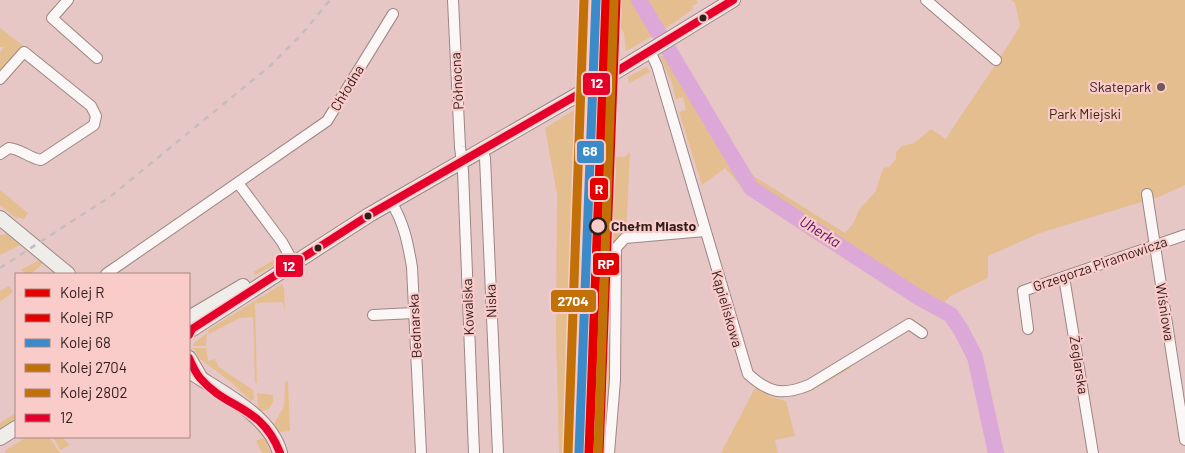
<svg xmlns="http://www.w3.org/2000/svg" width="1185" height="453" viewBox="0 0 1185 453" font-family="Barlow,sans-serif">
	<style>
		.green { fill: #e4be8f }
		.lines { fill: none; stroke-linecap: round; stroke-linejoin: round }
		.river { stroke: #dca8d8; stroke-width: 16 }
		.street-casing { stroke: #9c8684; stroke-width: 12 }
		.secondary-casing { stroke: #9c8684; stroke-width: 16 }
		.street { stroke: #fbf7f6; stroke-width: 10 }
		.secondary { stroke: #eeedea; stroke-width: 14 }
		.rail { stroke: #c5bdbc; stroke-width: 2.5; stroke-dasharray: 6 6; stroke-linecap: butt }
		.bus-1-casing { stroke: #f9cbc9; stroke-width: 11 }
		.bus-1 { stroke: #e4002b; stroke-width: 8 }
		.rail-1-casing { stroke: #f9cbc9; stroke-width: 12 }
		.rail-2-casing { stroke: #f9cbc9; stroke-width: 12 }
		.rail-3-casing { stroke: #f9cbc9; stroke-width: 12 }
		.rail-4-casing { stroke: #f9cbc9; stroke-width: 12 }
		.rail-5-casing { stroke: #f9cbc9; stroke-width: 12 }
		.rail-1 { stroke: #e50000; stroke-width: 9 }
		.rail-2 { stroke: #e50000; stroke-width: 9 }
		.rail-3 { stroke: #3b8ac9; stroke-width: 9 }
		.rail-4 { stroke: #c17108; stroke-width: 9 }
		.rail-5 { stroke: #c17108; stroke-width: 9 }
		.bus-dot { fill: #311d1c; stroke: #f9cbc9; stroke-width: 2 }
		.poi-dot { fill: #705857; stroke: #f9cbc9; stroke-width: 2 }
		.stop-dot { fill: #f9cbc9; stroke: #311d1c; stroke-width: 2.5 }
		.labels { text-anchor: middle; stroke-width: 4.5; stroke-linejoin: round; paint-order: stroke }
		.street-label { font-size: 14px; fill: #311d1c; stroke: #f9cbc9 }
		.poi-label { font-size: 14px; fill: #311d1c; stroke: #f9cbc9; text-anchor: end }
		.park-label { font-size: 14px; fill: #392700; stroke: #f9cbc9 }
		.stop-label { font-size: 14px; font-weight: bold; fill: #311d1c; stroke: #f9cbc9; text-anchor: start }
		.water-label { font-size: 15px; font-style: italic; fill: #5a0f66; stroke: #f9cbc9 }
		.line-badge { stroke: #f9cbc9; stroke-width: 2 }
		.badge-label { font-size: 14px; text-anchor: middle; font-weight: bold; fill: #fff }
	</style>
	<rect width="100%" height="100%" fill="#e6c7c5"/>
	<g class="green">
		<polygon points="611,0 696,0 698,3 692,6 693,9 665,29 626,51 624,34 613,11"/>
		<path d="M1011 0H1185V185L1161 196 1040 233 988 256V278L950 296 935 314 806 234 749 195 725 168 702 185 679 112 686 110 683 97 676 99 672 83 660 57 672 51 739 159 741 158 752 175 845 233 853 224 859 210 876 191 883 168 889 167 896 159V152L902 146 914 143 931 129 946 139C970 101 997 65 1020 26L1015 3Z"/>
		<polygon points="0,28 24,46 0,72 0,52 4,47 0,47"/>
		<polygon points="647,67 650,72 629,83 628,77"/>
		<polygon points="579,107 566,453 559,453 556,333 557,194 545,128"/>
		<polygon points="630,152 626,235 616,248 608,453 593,453 606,156 625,157"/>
		<polygon points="0,190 28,213 24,219 15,217 0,205"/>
		<polygon points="6,234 20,245 0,255 0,235"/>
		<polygon points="283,255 281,262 255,275 253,272"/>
		<polygon points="39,260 43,263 31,274 26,274 21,270"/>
		<polygon points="282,284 284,288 285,316 283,302 255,303 257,383 255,383 253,317 240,318 209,334 208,330"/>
		<polygon points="9,286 13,292 0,302 0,291"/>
		<polygon points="207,333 206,346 193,346 193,344"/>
		<polygon points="193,348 206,348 208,361 215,359 219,367 253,390 254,399 251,401 231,382 200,359"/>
		<polygon points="847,367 851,368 809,392 791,397"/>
		<polygon points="288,381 290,431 278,432 274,424 284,406 285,382"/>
		<polygon points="755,388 771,397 786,401 795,436 775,440 778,453 721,453"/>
		<polygon points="257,393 273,395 273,402 269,409 263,411 258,408"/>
		<polygon points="16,413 16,419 0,429 0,423"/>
		<polygon points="27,437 49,437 60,453 5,453 6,450"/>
		<polygon points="53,437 62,437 70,445 60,450"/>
		<polygon points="262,438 266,440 271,453 262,453 256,441"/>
	</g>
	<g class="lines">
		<polyline class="river" points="639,0 751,188 918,297 951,315 961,330 975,357 996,453"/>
		<g class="street-casing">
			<g id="street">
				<polyline points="68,0 52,18 97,58"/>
				<polyline points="453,0 460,147 463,171 474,453"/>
				<polyline points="926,0 996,60"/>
				<path d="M650 51 657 66 748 374C769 393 782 396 809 385L909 324 922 333"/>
				<path d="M0 79 24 52 91 106 96 116 94 125 41 160C29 158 21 149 9 148L0 154"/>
				<polyline points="482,150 485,158 498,453"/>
				<polyline points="238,183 282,242 293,262"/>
				<polyline points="1147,194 1185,440"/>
				<path d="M391 202C404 222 408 244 412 267L421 453"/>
				<polyline points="106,274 327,121 393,14"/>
				<polyline points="1064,277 1093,453"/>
				<polyline points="373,315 414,313"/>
				<polyline points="1028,329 1023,291 1185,235"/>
				<polyline points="609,453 615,380 616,248 625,238 705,231"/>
			</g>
		</g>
		<g class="secondary-casing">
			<g id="secondary">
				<polyline points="0,218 68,274"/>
				<polyline points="189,318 243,286"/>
				<polyline points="189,331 369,215 591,87 733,0"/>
				<polyline points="189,358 200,377"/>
				<path d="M189 371C220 392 270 415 280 453"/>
				<polyline points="0,438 16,428"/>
			</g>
		</g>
		<use href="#street" class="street"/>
		<use href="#secondary" class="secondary"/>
		<g class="rail">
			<polyline points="0,268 111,196 270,66 301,35 330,0"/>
			<polyline points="572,453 588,0"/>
		</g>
		<g class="bus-1-casing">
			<g id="bus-1">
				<polyline points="189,335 192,329 369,215 591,87 733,0"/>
				<path d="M189 358C192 365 195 372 200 378 227 410 262 405 280 453"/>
			</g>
		</g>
		<use href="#bus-1" class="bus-1"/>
		<g class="rail-1-casing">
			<polyline id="rail-1" points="589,453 606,0"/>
		</g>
		<g class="rail-2-casing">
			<polyline id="rail-2" points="599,453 616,0"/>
		</g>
		<g class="rail-3-casing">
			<polyline id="rail-3" points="579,453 596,0"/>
		</g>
		<g class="rail-4-casing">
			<polyline id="rail-4" points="568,453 584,0"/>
		</g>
		<g class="rail-5-casing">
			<polyline id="rail-5" points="598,453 614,1"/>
		</g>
		<use href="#rail-1" class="rail-1"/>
		<use href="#rail-2" class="rail-2"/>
		<use href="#rail-3" class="rail-3"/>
		<use href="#rail-4" class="rail-4"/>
		<use href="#rail-5" class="rail-5"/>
	</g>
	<g class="bus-dot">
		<circle cx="703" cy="18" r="4.5"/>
		<circle cx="368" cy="216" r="4.5"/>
		<circle cx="318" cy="248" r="4.5"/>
	</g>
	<circle class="poi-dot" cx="1161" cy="87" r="5"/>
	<circle class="stop-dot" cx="598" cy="226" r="8"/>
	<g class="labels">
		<g class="street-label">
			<text transform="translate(457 81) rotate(-93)" y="5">Północna</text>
			<text transform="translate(347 88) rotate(-59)" y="5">Chłodna</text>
			<text transform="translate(1100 264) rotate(-19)" y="5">Grzegorza Piramowicza</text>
			<text transform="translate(491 301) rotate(-92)" y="5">Niska</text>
			<text transform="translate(468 307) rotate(-92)" y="5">Kowalska</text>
			<text transform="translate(727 309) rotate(74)" y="5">Kąpieliskowa</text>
			<text transform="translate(1165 312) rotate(81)" y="5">Wiśniowa</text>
			<text transform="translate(415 326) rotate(-93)" y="5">Bednarska</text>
			<text transform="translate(1079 365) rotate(81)" y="5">Żeglarska</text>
		</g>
		<g class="poi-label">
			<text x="1151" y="92">Skatepark</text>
		</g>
		<g class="park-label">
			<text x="1085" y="119">Park Miejski</text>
		</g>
		<g class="stop-label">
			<text x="611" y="231">Chełm Miasto</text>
		</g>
		<g class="water-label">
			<text transform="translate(820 232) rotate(32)" y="5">Uherka</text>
		</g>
	</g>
	<g class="line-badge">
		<rect x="582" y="72" width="29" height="24" rx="5" fill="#e4002b"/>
		<rect x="576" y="140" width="29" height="24" rx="5" fill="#3b8ac9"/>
		<rect x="589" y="177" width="20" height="24" rx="5" fill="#e50000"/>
		<rect x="592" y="252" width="28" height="24" rx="5" fill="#e50000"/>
		<rect x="275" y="254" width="29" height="24" rx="5" fill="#e4002b"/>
		<rect x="550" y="289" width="47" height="24" rx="5" fill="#c17108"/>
	</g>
	<g class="badge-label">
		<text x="597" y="88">12</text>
		<text x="590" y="156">68</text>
		<text x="599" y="194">R</text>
		<text x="606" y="269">RP</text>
		<text x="289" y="271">12</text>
		<text x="573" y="306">2704</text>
	</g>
	<rect x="15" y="273" width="175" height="165" fill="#f9cbc9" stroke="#a98584"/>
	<rect x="25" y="289" width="25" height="8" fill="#e50000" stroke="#a98584"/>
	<text x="60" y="298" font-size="15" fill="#311d1c">Kolej R</text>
	<rect x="25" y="314" width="25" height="8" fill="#e50000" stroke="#a98584"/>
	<text x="60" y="323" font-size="15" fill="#311d1c">Kolej RP</text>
	<rect x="25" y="339" width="25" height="8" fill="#3b8ac9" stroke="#a98584"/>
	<text x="60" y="348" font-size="15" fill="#311d1c">Kolej 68</text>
	<rect x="25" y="364" width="25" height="8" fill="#c17108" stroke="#a98584"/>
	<text x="60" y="373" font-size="15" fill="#311d1c">Kolej 2704</text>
	<rect x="25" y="389" width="25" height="8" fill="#c17108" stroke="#a98584"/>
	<text x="60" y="398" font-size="15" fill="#311d1c">Kolej 2802</text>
	<rect x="25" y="414" width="25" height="8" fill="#e4002b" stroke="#a98584"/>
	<text x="60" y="423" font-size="15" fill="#311d1c">12</text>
</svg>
